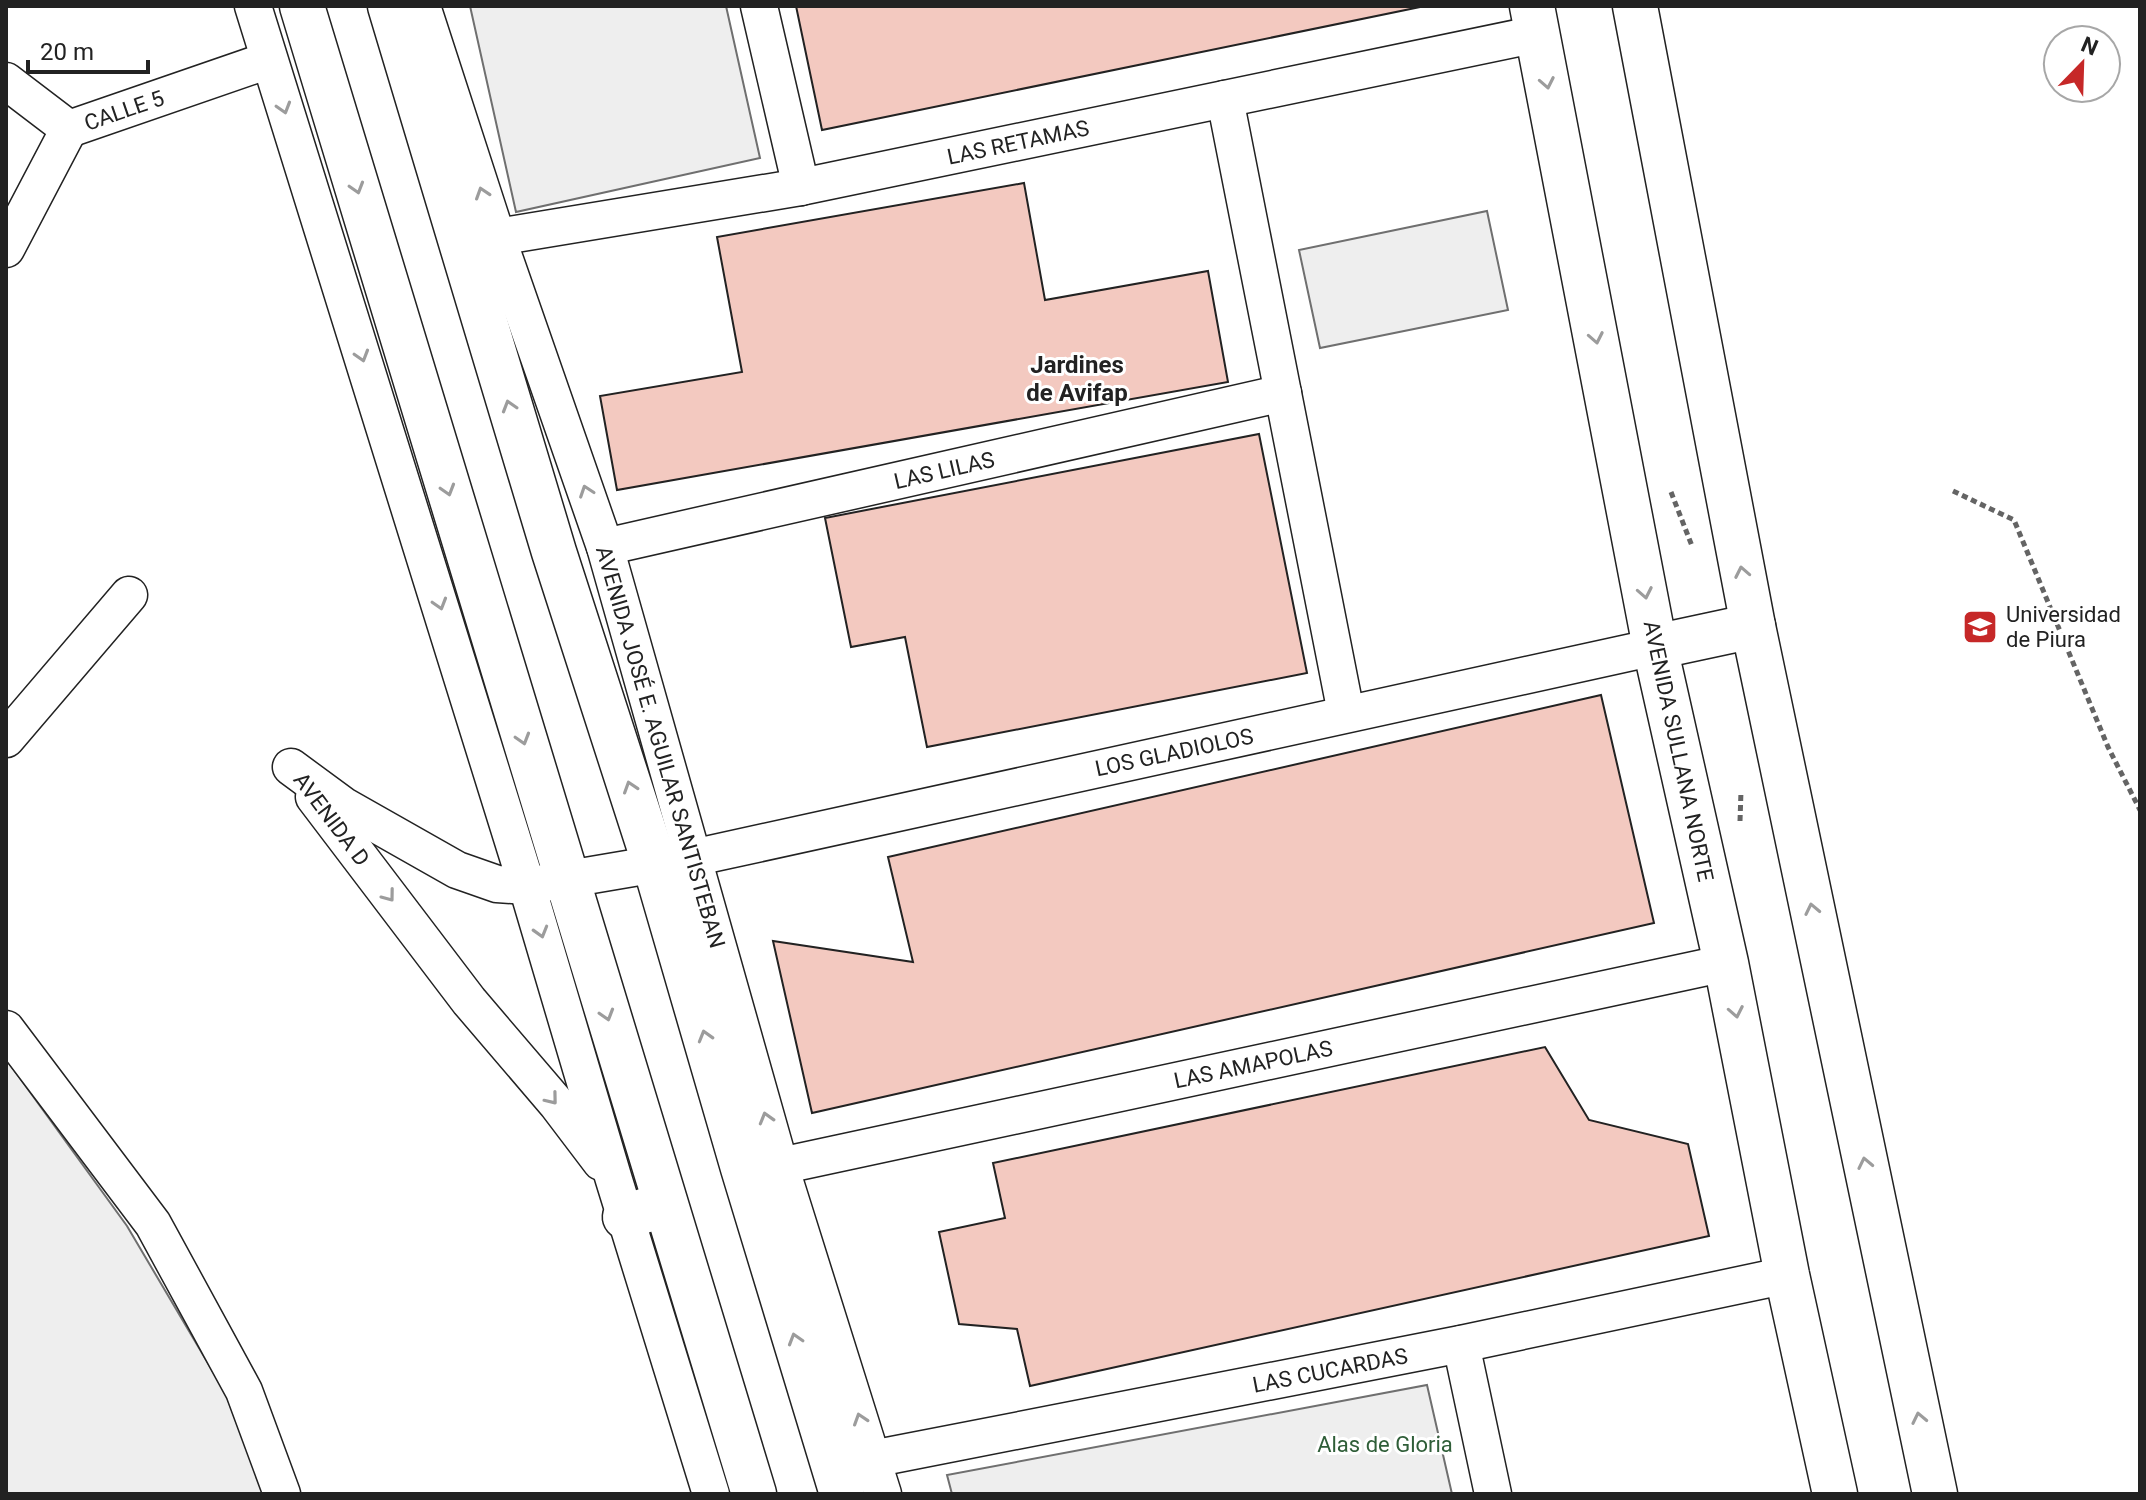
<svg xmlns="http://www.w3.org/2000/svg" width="2146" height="1500" viewBox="0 0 2146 1500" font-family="Roboto,sans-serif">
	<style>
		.green { fill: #eee; stroke: #6f6f6f; stroke-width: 2 }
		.building { fill: #f3c9c0; stroke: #222; stroke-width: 2 }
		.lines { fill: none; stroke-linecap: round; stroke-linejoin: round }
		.street-casing { stroke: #222; stroke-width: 39 }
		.secondary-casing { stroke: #222; stroke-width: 47 }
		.path { stroke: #646464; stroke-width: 5; stroke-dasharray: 6 4; stroke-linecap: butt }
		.street { stroke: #fff; stroke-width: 36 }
		.secondary { stroke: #fff; stroke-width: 44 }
		.oneway { stroke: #9c9c9c }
		.labels { text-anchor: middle; stroke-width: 6; stroke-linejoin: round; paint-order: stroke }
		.street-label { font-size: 22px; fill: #222; stroke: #fff }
		.poi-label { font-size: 22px; fill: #222; stroke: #fff; text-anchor: start }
		.park-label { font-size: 22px; fill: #2f5e38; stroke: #fff }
		.neighbourhood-label { font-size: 24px; font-weight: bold; fill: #222; stroke: #fff }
	</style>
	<rect width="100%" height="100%" fill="#fff"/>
	<g class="green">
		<polygon points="470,6 726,6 760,158 516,212"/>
		<polygon points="1487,211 1508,310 1320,348 1299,250"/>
		<polygon points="6,1059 127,1226 225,1392 264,1494 6,1494"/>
		<polygon points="1427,1385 1452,1494 952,1494 947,1475"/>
	</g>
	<g class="building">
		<polygon points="796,6 1425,6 822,130"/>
		<polygon points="1024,183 1045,300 1208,271 1228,382 617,490 600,396 742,372 717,237"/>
		<polygon points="1259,434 1307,673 927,747 905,637 851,647 825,518"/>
		<polygon points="1601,695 1654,923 812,1113 773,941 913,962 888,857"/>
		<polygon points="1545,1047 1589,1120 1688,1144 1709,1236 1030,1386 1017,1329 959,1324 939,1232 1005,1218 993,1163"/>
	</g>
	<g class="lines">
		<g class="street-casing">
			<g id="street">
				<polyline points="253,6 527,886 614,1180 711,1494"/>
				<polyline points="422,6 497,237 605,547 780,1166 883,1494"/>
				<polyline points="759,6 801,187"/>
				<polyline points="6,81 69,129"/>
				<polyline points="1225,99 1346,713"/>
				<polyline points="69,129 269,60"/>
				<polyline points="497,237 801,187 1537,34"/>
				<polyline points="6,249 69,129"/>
				<polyline points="605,547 1283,393"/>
				<polyline points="6,739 129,595"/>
				<polyline points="291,767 344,806 457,870 497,884 527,886 692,858 1655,647"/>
				<polyline points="314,797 469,1001 557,1104 601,1162"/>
				<polyline points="6,1029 153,1224 244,1391 282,1494"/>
				<polyline points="780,1166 1726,963"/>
				<polyline points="1461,1344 1493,1494"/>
				<polyline points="872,1459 1461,1344 1787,1275"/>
			</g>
		</g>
		<g class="secondary-casing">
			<g id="secondary">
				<polyline points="302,6 754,1494"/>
				<polyline points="390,6 554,552 655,865 743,1168 842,1494"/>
				<polyline points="1532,6 1655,647 1726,963 1787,1275 1835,1494"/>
				<polyline points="1635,6 1753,626 1935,1494"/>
				<polyline points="1655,647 1753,626"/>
				<polyline points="625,1217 665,1204"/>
			</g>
		</g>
		<g class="path">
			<polyline points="1953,491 2014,520 2108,747 2140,810"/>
			<polyline points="1671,492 1692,546"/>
			<polyline points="1740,821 1741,791"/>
		</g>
		<use href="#street" class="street"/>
		<use href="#secondary" class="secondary"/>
	</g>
	<defs><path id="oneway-chevron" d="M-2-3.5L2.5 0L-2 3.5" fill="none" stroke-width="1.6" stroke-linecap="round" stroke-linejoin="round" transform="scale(2)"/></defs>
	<g class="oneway">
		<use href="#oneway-chevron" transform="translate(1547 83) rotate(79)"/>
		<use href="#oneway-chevron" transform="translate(284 108) rotate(73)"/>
		<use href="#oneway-chevron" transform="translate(357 188) rotate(73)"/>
		<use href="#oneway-chevron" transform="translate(482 193) rotate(-108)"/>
		<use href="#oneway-chevron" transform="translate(1596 338) rotate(79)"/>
		<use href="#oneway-chevron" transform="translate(362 356) rotate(73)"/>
		<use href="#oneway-chevron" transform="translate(509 406) rotate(-107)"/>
		<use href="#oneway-chevron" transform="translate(448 490) rotate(73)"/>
		<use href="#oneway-chevron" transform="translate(586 491) rotate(-109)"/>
		<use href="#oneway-chevron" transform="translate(1742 572) rotate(-101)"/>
		<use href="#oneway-chevron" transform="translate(1645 593) rotate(79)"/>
		<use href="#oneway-chevron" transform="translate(440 604) rotate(73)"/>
		<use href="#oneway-chevron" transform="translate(523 739) rotate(73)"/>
		<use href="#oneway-chevron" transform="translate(630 787) rotate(-108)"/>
		<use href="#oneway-chevron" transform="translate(389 896) rotate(53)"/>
		<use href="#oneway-chevron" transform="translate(1812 909) rotate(-102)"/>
		<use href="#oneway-chevron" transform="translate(541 932) rotate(74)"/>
		<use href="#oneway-chevron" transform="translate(1736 1012) rotate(79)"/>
		<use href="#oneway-chevron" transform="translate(607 1015) rotate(73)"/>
		<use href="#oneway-chevron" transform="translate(705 1036) rotate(-106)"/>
		<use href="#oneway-chevron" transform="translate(552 1099) rotate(51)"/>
		<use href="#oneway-chevron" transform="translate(766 1118) rotate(-106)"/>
		<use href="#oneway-chevron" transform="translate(1865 1163) rotate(-102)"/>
		<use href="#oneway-chevron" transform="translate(795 1339) rotate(-107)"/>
		<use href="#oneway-chevron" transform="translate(1919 1418) rotate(-102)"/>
		<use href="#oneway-chevron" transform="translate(860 1419) rotate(-108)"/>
	</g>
	<defs>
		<g id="university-square" transform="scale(1.8)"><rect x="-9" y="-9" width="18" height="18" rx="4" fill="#c62828" stroke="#fff"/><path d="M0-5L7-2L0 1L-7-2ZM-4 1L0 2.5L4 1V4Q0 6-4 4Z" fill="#fff"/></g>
	</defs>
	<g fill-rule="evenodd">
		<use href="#university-square" x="1980" y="627"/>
	</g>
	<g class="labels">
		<g class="street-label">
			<text transform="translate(124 110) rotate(-19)" y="8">CALLE 5</text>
			<text transform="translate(1018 142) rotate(-12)" y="8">LAS RETAMAS</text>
			<text transform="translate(944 470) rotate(-13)" y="8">LAS LILAS</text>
			<text transform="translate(661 747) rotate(74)" y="8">AVENIDA JOSÉ E. AGUILAR SANTISTEBAN</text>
			<text transform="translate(1679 751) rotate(78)" y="8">AVENIDA SULLANA NORTE</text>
			<text transform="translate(1174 752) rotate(-12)" y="8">LOS GLADIOLOS</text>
			<text transform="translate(332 819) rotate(53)" y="8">AVENIDA D</text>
			<text transform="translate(1253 1064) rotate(-12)" y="8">LAS AMAPOLAS</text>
			<text transform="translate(1330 1370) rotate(-11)" y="8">LAS CUCARDAS</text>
		</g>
		<g class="poi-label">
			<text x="2006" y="622">Universidad<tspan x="2006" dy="25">de Piura</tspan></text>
		</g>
		<g class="park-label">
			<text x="1385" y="1452">Alas de Gloria</text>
		</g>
		<g class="neighbourhood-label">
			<text x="1077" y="373">Jardines<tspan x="1077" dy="28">de Avifap</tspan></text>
		</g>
	</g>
	<rect width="2146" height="1500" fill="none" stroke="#222222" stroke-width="16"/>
	<g transform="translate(2082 64) rotate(23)"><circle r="38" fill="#ffffff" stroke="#a7a7a7" stroke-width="2"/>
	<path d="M0-6L14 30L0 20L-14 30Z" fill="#c62828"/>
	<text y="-12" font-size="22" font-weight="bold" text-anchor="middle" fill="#222222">N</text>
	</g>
	<path d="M28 60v12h120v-12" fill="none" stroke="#222222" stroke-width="4"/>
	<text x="40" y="60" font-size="24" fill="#222222" stroke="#ffffff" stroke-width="6" paint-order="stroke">20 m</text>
</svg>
